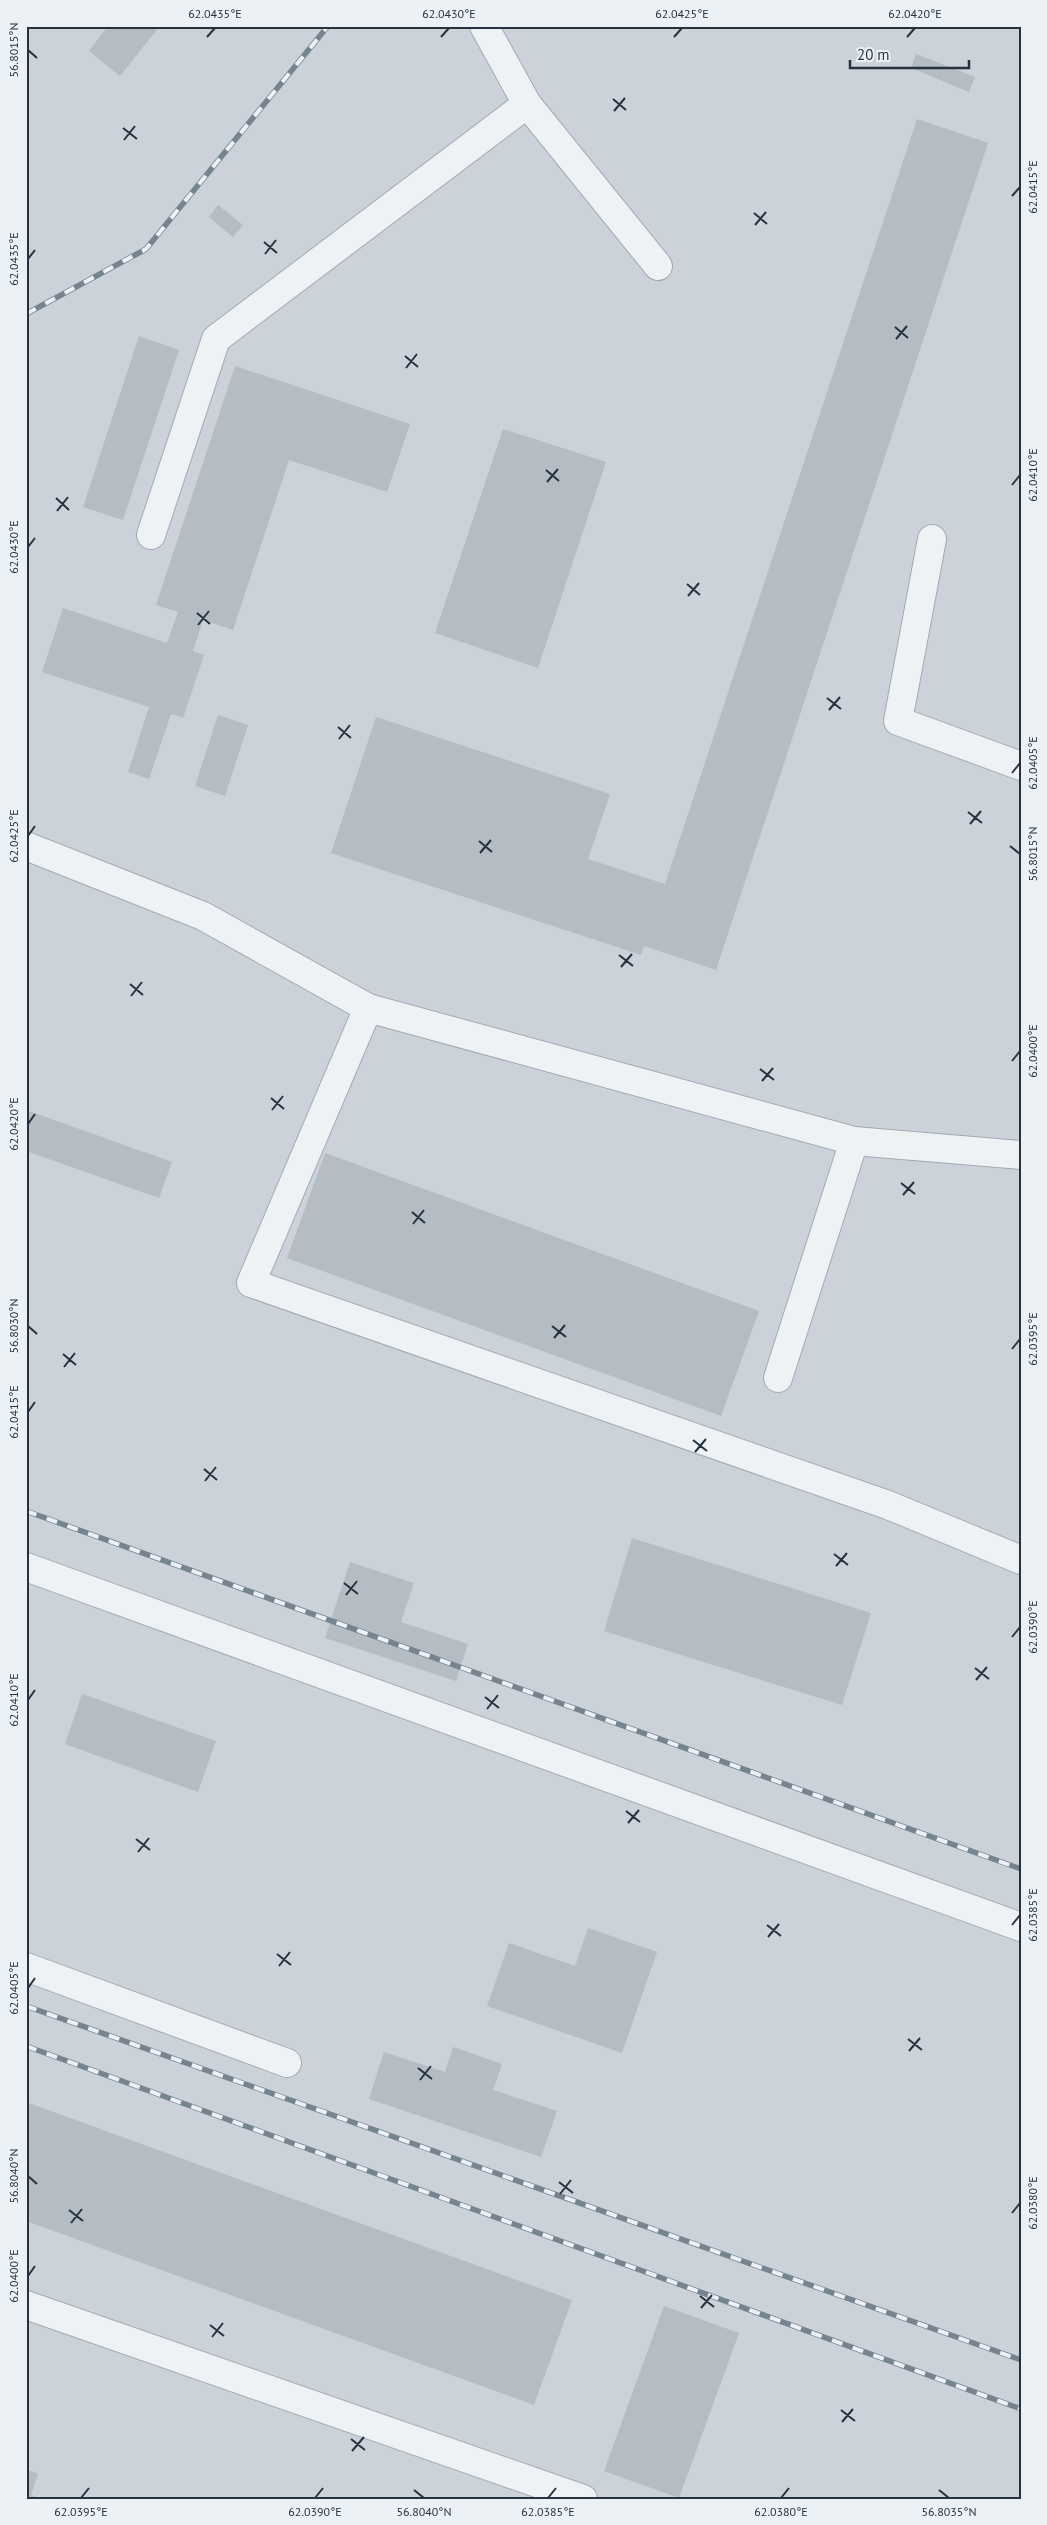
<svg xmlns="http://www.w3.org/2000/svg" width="1047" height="2525" viewBox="0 0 1047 2525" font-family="'PT Sans',sans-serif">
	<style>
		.built { fill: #cbd2d9 }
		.building { fill: #b4bcc4 }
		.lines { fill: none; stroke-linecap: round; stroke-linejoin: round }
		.minor-casing { stroke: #a2aab1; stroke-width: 30 }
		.minor { stroke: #eff2f5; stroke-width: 28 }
		.rail-casing { stroke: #768490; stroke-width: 5.5 }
		.rail { stroke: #ecf1f5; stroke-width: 4; stroke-dasharray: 11; stroke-linecap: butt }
		.ticks { fill: none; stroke: #26323d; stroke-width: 2 }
		.neatline { fill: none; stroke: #26323d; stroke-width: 2 }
		.ticks-label { font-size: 12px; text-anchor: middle; fill: #26323d }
	</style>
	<rect width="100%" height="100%" fill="#dde2e7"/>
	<rect class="built" x="26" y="26" width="995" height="2473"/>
	<g class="building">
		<polygon points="108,26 160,26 120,76 89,51"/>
		<polygon points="916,54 975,77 969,92 911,68"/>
		<polygon points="917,119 988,143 716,970 644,946 641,955 331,853 376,717 610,794 588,859 665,884"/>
		<polygon points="218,205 243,225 233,237 209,217"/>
		<polygon points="139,336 179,350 123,520 83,507"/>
		<polygon points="235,366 410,424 387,492 289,460 233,630 203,620 193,651 204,655 183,718 171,714 149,779 128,772 149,707 42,672 63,608 167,643 178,612 156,605"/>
		<polygon points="503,429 606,462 538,668 435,633"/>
		<polygon points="218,715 248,725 225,796 195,786"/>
		<polygon points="26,1110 172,1162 159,1198 26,1151"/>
		<polygon points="325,1153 759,1311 721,1416 287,1258"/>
		<polygon points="632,1538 871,1613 842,1705 604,1631"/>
		<polygon points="350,1562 414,1583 401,1622 468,1644 456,1681 325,1638"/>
		<polygon points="82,1694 216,1741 198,1792 65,1744"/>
		<polygon points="588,1928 657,1952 622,2053 487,2006 509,1943 575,1966"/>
		<polygon points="453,2047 502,2064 493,2090 557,2111 541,2157 369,2099 384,2052 445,2072"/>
		<polygon points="26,2102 572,2300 534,2405 26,2221"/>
		<polygon points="664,2306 739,2333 679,2498 604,2471"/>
		<polygon points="26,2469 38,2474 31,2495 41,2499 26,2499"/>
	</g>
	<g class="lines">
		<g class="minor-casing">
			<g id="minor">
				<polyline points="484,26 527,104 658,266"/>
				<polyline points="151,535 216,339 527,104"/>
				<polyline points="932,539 898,721 1021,766"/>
				<polyline points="26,846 203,916 368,1008 854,1141 1021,1155"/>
				<polyline points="368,1008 251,1283 888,1505 1021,1560"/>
				<polyline points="778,1378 854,1141"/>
				<polyline points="26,1567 1021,1927"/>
				<polyline points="26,1967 287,2063"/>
				<polyline points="26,2305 583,2499"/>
			</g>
		</g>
		<use href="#minor" class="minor"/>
		<g class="rail-casing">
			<g id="rail">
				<polyline points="26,314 146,249 328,26"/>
				<polyline points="26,1511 1021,1869"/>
				<polyline points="26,2006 1021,2360"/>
				<polyline points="26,2046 1021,2409"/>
			</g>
		</g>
		<use href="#rail" class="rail"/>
	</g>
	<path class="ticks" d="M207 37 215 28M441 37 449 28M674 37 682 28M907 37 915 28M28 50 37 58M613 99 626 110M614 111 625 98M123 128 137 139M124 140 135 126M1012 196 1020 187M754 213 767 224M755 225 766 212M264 242 277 253M265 254 276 240M28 259 35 250M895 327 908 338M896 339 907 326M405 356 418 367M406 368 417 354M546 470 559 481M547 482 558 469M1012 485 1020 475M56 498 69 510M57 511 68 497M28 547 35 538M687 584 700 595M688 596 699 583M197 613 210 624M198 625 209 611M827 698 841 709M829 710 840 697M338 727 351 738M339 739 350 725M1012 773 1020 763M968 812 982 823M970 824 981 811M28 836 35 826M479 841 492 852M1010 846 1020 854M480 853 491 840M619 955 633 966M621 967 632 954M130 984 143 995M131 996 142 982M1012 1061 1020 1051M760 1069 774 1080M762 1081 773 1068M271 1098 284 1109M272 1110 283 1096M28 1124 35 1114M901 1183 915 1194M903 1195 914 1182M412 1212 425 1223M413 1224 424 1210M28 1326 37 1334M552 1326 566 1337M554 1338 565 1325M1012 1349 1020 1339M63 1354 76 1365M64 1367 75 1353M28 1412 35 1402M693 1440 707 1451M695 1452 706 1439M204 1469 217 1480M205 1481 216 1467M834 1554 848 1565M836 1566 847 1553M344 1583 358 1594M346 1595 357 1581M1012 1637 1020 1627M975 1668 989 1679M976 1680 987 1667M485 1697 499 1708M28 1700 35 1690M487 1709 498 1695M626 1811 640 1822M628 1823 639 1810M136 1839 150 1850M138 1852 149 1838M767 1925 781 1936M1012 1925 1020 1915M768 1937 779 1924M277 1954 291 1965M279 1966 290 1952M28 1988 35 1978M908 2039 922 2050M909 2051 920 2038M418 2068 432 2079M420 2080 431 2066M28 2176 37 2184M559 2182 573 2193M560 2194 571 2180M69 2210 83 2221M1012 2213 1020 2203M71 2223 82 2209M28 2276 35 2266M700 2296 714 2307M701 2308 712 2295M210 2325 224 2336M212 2337 223 2323M841 2410 855 2421M842 2422 853 2409M351 2439 365 2450M352 2451 364 2437M414 2490 424 2498M939 2490 949 2498M81 2498 89 2488M315 2498 323 2488M548 2498 556 2488M781 2498 789 2488"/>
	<rect width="1047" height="2525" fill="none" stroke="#ecf1f5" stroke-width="55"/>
	<path d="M850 60v8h119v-8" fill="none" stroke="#26323d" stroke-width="2.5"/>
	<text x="857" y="60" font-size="15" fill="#26323d" stroke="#ecf1f5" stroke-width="4" paint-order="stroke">20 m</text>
	<rect x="28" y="28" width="992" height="2470" class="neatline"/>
	<g class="ticks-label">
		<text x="215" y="18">62.0435°E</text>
		<text x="449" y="18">62.0430°E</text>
		<text x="682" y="18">62.0425°E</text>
		<text x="915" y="18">62.0420°E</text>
		<text transform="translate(14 50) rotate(-90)" y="4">56.8015°N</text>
		<text transform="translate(1033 187) rotate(-90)" y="4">62.0415°E</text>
		<text transform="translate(14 259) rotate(-90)" y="4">62.0435°E</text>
		<text transform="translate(1033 475) rotate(-90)" y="4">62.0410°E</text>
		<text transform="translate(14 547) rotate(-90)" y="4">62.0430°E</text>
		<text transform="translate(1033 763) rotate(-90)" y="4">62.0405°E</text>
		<text transform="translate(14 836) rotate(-90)" y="4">62.0425°E</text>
		<text transform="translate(1033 854) rotate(-90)" y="4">56.8015°N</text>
		<text transform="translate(1033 1051) rotate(-90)" y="4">62.0400°E</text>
		<text transform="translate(14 1124) rotate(-90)" y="4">62.0420°E</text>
		<text transform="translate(14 1326) rotate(-90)" y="4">56.8030°N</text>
		<text transform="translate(1033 1339) rotate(-90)" y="4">62.0395°E</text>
		<text transform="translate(14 1412) rotate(-90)" y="4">62.0415°E</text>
		<text transform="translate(1033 1627) rotate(-90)" y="4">62.0390°E</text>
		<text transform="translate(14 1700) rotate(-90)" y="4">62.0410°E</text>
		<text transform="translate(1033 1915) rotate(-90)" y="4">62.0385°E</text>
		<text transform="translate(14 1988) rotate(-90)" y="4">62.0405°E</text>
		<text transform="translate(14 2176) rotate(-90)" y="4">56.8040°N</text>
		<text transform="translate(1033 2203) rotate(-90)" y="4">62.0380°E</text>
		<text transform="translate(14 2276) rotate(-90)" y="4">62.0400°E</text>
		<text x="81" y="2516">62.0395°E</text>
		<text x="315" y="2516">62.0390°E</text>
		<text x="424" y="2516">56.8040°N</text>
		<text x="548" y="2516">62.0385°E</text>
		<text x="781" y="2516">62.0380°E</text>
		<text x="949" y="2516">56.8035°N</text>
	</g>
</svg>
